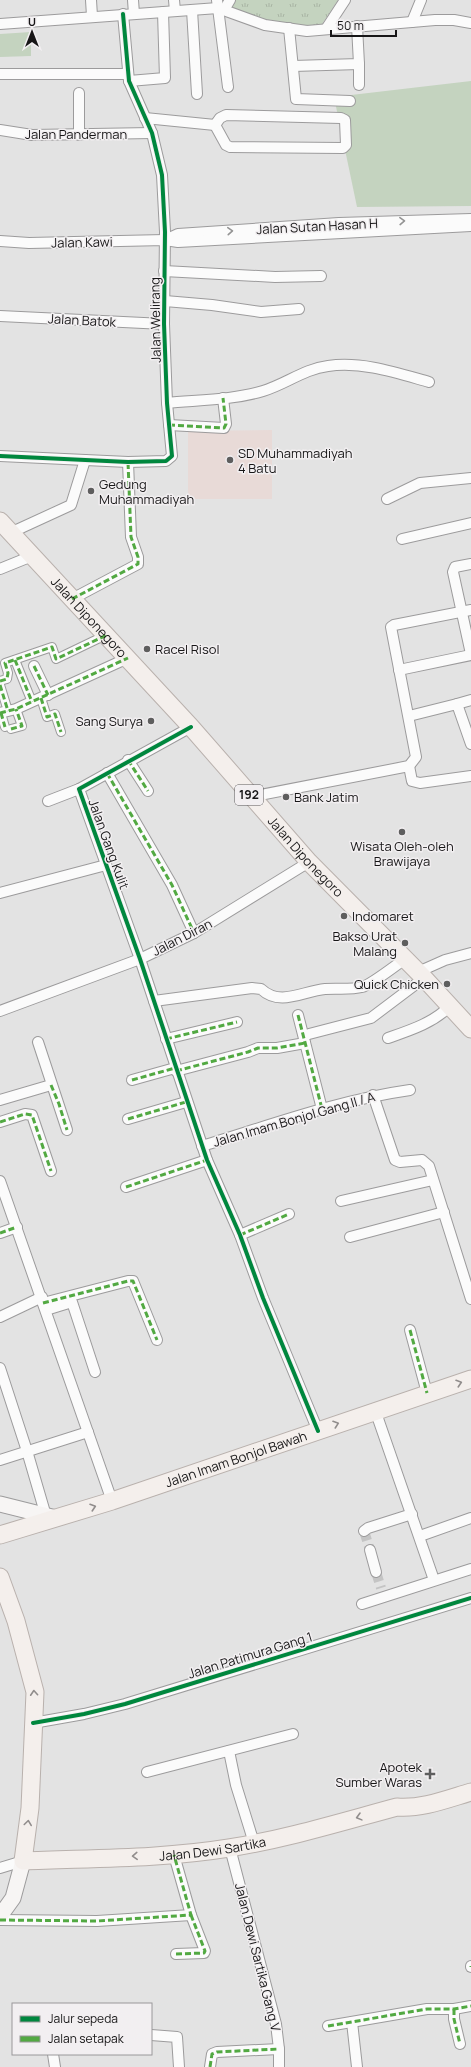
<svg xmlns="http://www.w3.org/2000/svg" width="471" height="2067" viewBox="0 0 471 2067" font-family="Manrope,sans-serif">
	<style>
		.education { fill: #e8dad7 }
		.grass { fill: #c4d3bf }
		.park { fill: url(#park-tufts) }
		.lines { fill: none; stroke-linecap: round; stroke-linejoin: round }
		.minor-tunnel { stroke: #c4c4c4; stroke-width: 10; stroke-dasharray: 10 5; stroke-linecap: butt }
		.pedestrian-casing { stroke: #9c9b9c; stroke-width: 10 }
		.minor-casing { stroke: #9c9b9c; stroke-width: 12 }
		.secondary-casing { stroke: #9c9b9c; stroke-width: 17 }
		.primary-casing { stroke: #b9b1ad; stroke-width: 19 }
		.pedestrian { stroke: #fbfbfb; stroke-width: 8 }
		.minor { stroke: #fbfbfb; stroke-width: 10 }
		.secondary { stroke: #f7f5f4; stroke-width: 15 }
		.primary { stroke: #f4efec; stroke-width: 17 }
		.quiet { stroke: #52a942; stroke-width: 3; stroke-dasharray: 6 3; stroke-linecap: butt }
		.cycleway-casing { stroke: #f2eff1; stroke-width: 6 }
		.cycleway { stroke: #00873e; stroke-width: 4 }
		.oneway { stroke: #949494 }
		.oneway2 { stroke: #918d8c }
		.poi-dot { fill: #5e5e5e; stroke: #f2eff1; stroke-width: 1.5 }
		.labels { text-anchor: middle; stroke-width: 3; stroke-linejoin: round; paint-order: stroke }
		.shield { fill: #f2eff1; stroke: #595758; stroke-width: 1 }
		.shield-label { font-size: 12px; font-weight: bold; fill: #171617 }
		.street-label { font-size: 13px; fill: #171617; stroke: #f2eff1 }
		.poi-label { font-size: 13px; fill: #171617; stroke: #f2eff1; text-anchor: start }
	</style>
	<defs>
		<pattern id="park-tufts" width="24" height="20" patternUnits="userSpaceOnUse"><rect width="24" height="20" fill="#c4d3bf"/><path d="M3 7l-1-3M5 7V3M7 7l1-3M15 17l-1-3M17 17v-4M19 17l1-3" fill="none" stroke="#a8b4a3"/></pattern>
	</defs>
	<rect width="100%" height="100%" fill="#e3e3e3"/>
	<polygon class="education" points="272,430 272,499 188,499 188,431"/>
	<g class="grass">
		<polygon points="31,32 31,56 0,57 0,34"/>
		<polygon points="471,81 471,206 357,207 334,97"/>
	</g>
	<polygon class="park" points="232,0 338,0 320,27 265,23 233,11"/>
	<g class="lines">
		<g class="minor-tunnel">
			<polyline points="364,1531 370,1550"/>
			<polyline points="376,1572 381,1588"/>
		</g>
		<g class="pedestrian-casing">
			<g id="pedestrian">
				<polyline points="15,660 32,702"/>
				<polyline points="0,681 7,679 8,673 5,663 52,647 56,659 106,635"/>
				<polyline points="0,685 8,711"/>
				<polyline points="41,698 47,717 55,714 61,732"/>
				<polyline points="1,713 5,727"/>
				<polyline points="11,729 22,726 16,709"/>
			</g>
		</g>
		<g class="minor-casing">
			<g id="minor">
				<polyline points="91,0 92,16"/>
				<polyline points="133,0 134,14"/>
				<polyline points="174,0 175,11"/>
				<polyline points="217,0 228,87"/>
				<polyline points="192,10 197,94"/>
				<polyline points="224,10 230,0"/>
				<polyline points="412,22 421,0"/>
				<polyline points="0,24 218,8 265,25 307,31 435,20 454,20 471,23"/>
				<polyline points="289,28 296,99 350,101"/>
				<polyline points="326,29 345,0"/>
				<polyline points="359,64 359,85"/>
				<polyline points="293,66 359,64 357,26"/>
				<polyline points="0,74 127,74"/>
				<polyline points="129,81 165,78 163,12"/>
				<polyline points="79,93 79,135"/>
				<polygon points="226,115 341,118 345,120 346,145 343,148 230,147 226,145 215,125 220,118"/>
				<polyline points="145,118 215,125"/>
				<polyline points="0,130 32,135 152,133"/>
				<polyline points="165,240 178,234 339,223 471,219"/>
				<polyline points="0,241 29,243 165,240 178,242 471,226"/>
				<polyline points="164,271 275,277 321,276"/>
				<polyline points="165,301 212,305 261,312 299,309"/>
				<polyline points="0,316 164,324"/>
				<path d="M167 403C197 400 234 400 263 391 286 384 304 369 328 366 362 361 397 373 429 382"/>
				<polyline points="169,425 224,428 226,424 223,398"/>
				<polyline points="0,456 128,462 166,461 172,456 167,403 164,324 165,232 162,175 152,133 129,81 123,14"/>
				<polyline points="387,499 420,483 471,478"/>
				<polyline points="10,533 71,505 85,460"/>
				<polyline points="402,539 471,523"/>
				<polyline points="471,564 455,567 453,572 471,654"/>
				<polyline points="0,569 32,556"/>
				<polyline points="72,599 138,564 138,557 131,537 128,462"/>
				<polyline points="34,666 48,695"/>
				<polyline points="399,670 471,655"/>
				<polyline points="457,704 471,700"/>
				<polyline points="0,713 16,709 128,658"/>
				<polyline points="409,716 457,704 471,744"/>
				<polyline points="191,727 79,789 140,959 207,1160 240,1235 263,1298 318,1431"/>
				<polyline points="128,760 148,791"/>
				<polyline points="409,766 412,781 420,783 471,776"/>
				<polyline points="107,773 172,885 194,933"/>
				<polyline points="250,797 409,766 416,757 391,627 394,625 471,610"/>
				<polyline points="48,801 79,789"/>
				<polyline points="0,893 106,865"/>
				<polyline points="418,972 445,960 471,953"/>
				<path d="M154 1001 252 988 261 989C280 1007 303 991 325 989 337 988 350 990 362 987 371 985 396 965 405 959"/>
				<polyline points="0,1011 140,959 194,933 309,862"/>
				<polyline points="298,1015 322,1109"/>
				<polyline points="309,1034 371,1018 424,978"/>
				<path d="M388 1038C411 1030 433 1023 450 1006"/>
				<polyline points="166,1039 237,1022"/>
				<polyline points="38,1042 67,1130"/>
				<polyline points="176,1071 248,1052 258,1048 277,1048 305,1043"/>
				<polyline points="132,1080 175,1068"/>
				<polyline points="373,1095 395,1160 400,1162 422,1160 429,1166 471,1299"/>
				<polyline points="0,1100 51,1085"/>
				<polyline points="128,1119 186,1102"/>
				<polyline points="0,1122 25,1114 32,1115 51,1171"/>
				<path d="M202 1146C271 1125 339 1100 410 1090"/>
				<polyline points="0,1181 112,1501"/>
				<polyline points="126,1187 207,1160"/>
				<polyline points="341,1201 433,1180"/>
				<polyline points="0,1233 17,1227"/>
				<polyline points="240,1235 289,1214"/>
				<polyline points="350,1237 444,1212"/>
				<polyline points="43,1303 128,1281 133,1281 157,1340"/>
				<polyline points="46,1310 72,1302 95,1372"/>
				<polyline points="0,1317 42,1297"/>
				<polyline points="410,1330 427,1393"/>
				<polyline points="0,1368 27,1451 46,1516"/>
				<polyline points="375,1410 434,1580"/>
				<polyline points="0,1460 88,1432"/>
				<polyline points="364,1531 368,1528 412,1514"/>
				<polyline points="420,1536 471,1518"/>
				<polyline points="370,1550 376,1572"/>
				<polyline points="362,1604 471,1569"/>
				<polyline points="33,1723 84,1714 125,1704 471,1598"/>
				<polyline points="229,1751 236,1785 254,1843"/>
				<polyline points="147,1772 293,1734"/>
				<polyline points="230,1848 276,2024 279,2049 279,2067"/>
				<polyline points="0,1868 23,1861"/>
				<polyline points="0,1920 97,1921 191,1915 174,1855"/>
				<polyline points="176,1954 204,1953 205,1951 191,1915"/>
				<polyline points="471,1966 471,1967"/>
				<polyline points="454,2009 454,2019 460,2044"/>
				<polyline points="352,2022 357,2067"/>
				<polyline points="328,2026 427,2009 454,2009 471,2006"/>
				<polyline points="151,2035 177,2037 179,2067"/>
				<polyline points="53,2054 55,2067"/>
				<polyline points="210,2067 212,2054 217,2052 279,2049"/>
			</g>
		</g>
		<g class="secondary-casing">
			<g id="secondary">
				<polyline points="0,1504 56,1518"/>
				<polyline points="0,1916 13,1898 23,1861"/>
			</g>
		</g>
		<g class="primary-casing">
			<g id="primary">
				<path id="s1" d="M0 521 191 727 309 862 424 978 471 1029"/>
				<path id="s2" d="M0 1535 112 1501 471 1379"/>
				<path id="s3" d="M0 1577 16 1621 35 1692 30 1808 23 1861C91 1858 161 1859 229 1848 286 1839 341 1822 397 1807 422 1809 447 1799 471 1792"/>
			</g>
		</g>
		<use href="#pedestrian" class="pedestrian"/>
		<use href="#minor" class="minor"/>
		<use href="#secondary" class="secondary"/>
		<use href="#primary" class="primary"/>
		<g class="quiet">
			<polyline points="169,425 224,428 226,424 223,398"/>
			<polyline points="72,599 138,564 138,557 131,537 128,462"/>
			<polyline points="15,660 32,702"/>
			<polyline points="34,666 48,695"/>
			<polyline points="0,681 7,679 8,673 5,663 52,647 56,659 107,635"/>
			<polyline points="0,685 8,711"/>
			<polyline points="41,698 47,717 55,714 61,732"/>
			<polyline points="0,713 16,709 128,658"/>
			<polyline points="1,713 5,727"/>
			<polyline points="11,729 22,726 16,709"/>
			<polyline points="128,760 148,791"/>
			<polyline points="107,773 172,885 194,933"/>
			<polyline points="298,1015 322,1109"/>
			<polyline points="166,1039 237,1022"/>
			<polyline points="176,1071 248,1052 258,1048 277,1048 305,1043"/>
			<polyline points="132,1080 175,1068"/>
			<polyline points="51,1085 59,1104 67,1130"/>
			<polyline points="128,1119 186,1102"/>
			<polyline points="0,1122 25,1114 32,1115 51,1171"/>
			<polyline points="126,1187 207,1160"/>
			<polyline points="0,1233 17,1227"/>
			<polyline points="240,1235 289,1214"/>
			<polyline points="43,1303 128,1281 133,1281 157,1340"/>
			<polyline points="410,1330 427,1393"/>
			<polyline points="0,1920 97,1921 191,1915 174,1855"/>
			<polyline points="176,1954 204,1953 205,1951 191,1915"/>
			<polyline points="471,1966 471,1967"/>
			<polyline points="454,2009 454,2019 460,2044"/>
			<polyline points="328,2026 427,2009 454,2009 471,2006"/>
			<polyline points="210,2067 212,2054 217,2052 279,2049"/>
		</g>
		<g class="cycleway-casing">
			<g id="cycleway">
				<polyline points="0,456 128,462 166,461 172,456 167,403 164,324 165,232 162,175 152,133 129,81 123,14"/>
				<polyline points="191,727 79,789 140,959 207,1160 240,1235 263,1298 318,1431"/>
				<polyline points="33,1723 84,1714 125,1704 471,1598"/>
			</g>
		</g>
		<use href="#cycleway" class="cycleway"/>
	</g>
	<defs><path id="oneway-chevron" d="M-2-3.5L2.5 0L-2 3.5" fill="none" stroke-width="1.6" stroke-linecap="round" stroke-linejoin="round"/></defs>
	<g class="oneway">
		<use href="#oneway-chevron" transform="translate(402 221) rotate(-2)"/>
		<use href="#oneway-chevron" transform="translate(230 231) rotate(-4)"/>
	</g>
	<g class="oneway2">
		<use href="#oneway-chevron" transform="translate(459 1383) rotate(-18)"/>
		<use href="#oneway-chevron" transform="translate(336 1424) rotate(-19)"/>
		<use href="#oneway-chevron" transform="translate(93 1507) rotate(-18)"/>
		<use href="#oneway-chevron" transform="translate(34 1693) rotate(-94)"/>
		<use href="#oneway-chevron" transform="translate(359 1817) rotate(165)"/>
		<use href="#oneway-chevron" transform="translate(28 1823) rotate(-82)"/>
		<use href="#oneway-chevron" transform="translate(135 1856) rotate(177)"/>
	</g>
	<g class="poi-dot">
		<circle cx="230" cy="460" r="4"/>
		<circle cx="91" cy="491" r="4"/>
		<circle cx="147" cy="649" r="4"/>
		<circle cx="151" cy="721" r="4"/>
		<circle cx="286" cy="797" r="4"/>
		<circle cx="402" cy="832" r="4"/>
		<circle cx="344" cy="916" r="4"/>
		<circle cx="405" cy="943" r="4"/>
		<circle cx="447" cy="984" r="4"/>
		<path d="M428 1768h4v4h4v4h-4v4h-4v-4h-4v-4h4z"/>
	</g>
	<g class="labels">
		<rect class="shield" x="235" y="785" width="28" height="20" rx="3"/>
		<g class="shield-label">
			<text x="249" y="799">192</text>
		</g>
		<g class="street-label">
			<text x="76" y="139">Jalan Panderman</text>
			<text transform="translate(317 226) rotate(-3)" y="5">Jalan Sutan Hasan H</text>
			<text transform="translate(82 242) rotate(-1)" y="5">Jalan Kawi</text>
			<text transform="translate(82 320) rotate(3)" y="5">Jalan Batok</text>
			<text transform="translate(155 320) rotate(-91)" y="5">Jalan Welirang</text>
			<text dy="5" stroke="none"><textPath href="#s1" startOffset="131">Jalan Diponegoro</textPath></text>
			<text transform="translate(109 844) rotate(70)" y="5">Jalan Gang Kulit</text>
			<text dy="5" stroke="none"><textPath href="#s1" startOffset="454">Jalan Diponegoro</textPath></text>
			<text transform="translate(182 937) rotate(-27)" y="5">Jalan Diran</text>
			<text transform="translate(294 1119) rotate(-16)" y="5">Jalan Imam Bonjol Gang II / A</text>
			<text dy="5" stroke="none"><textPath href="#s2" startOffset="248">Jalan Imam Bonjol Bawah</textPath></text>
			<text transform="translate(250 1655) rotate(-17)" y="5">Jalan Patimura Gang 1</text>
			<text dy="5" stroke="none"><textPath href="#s3" startOffset="480">Jalan Dewi Sartika</textPath></text>
			<text transform="translate(258 1957) rotate(76)" y="5">Jalan Dewi Sartika Gang V</text>
		</g>
		<g class="poi-label">
			<text x="238" y="458">SD Muhammadiyah<tspan x="238" dy="15">4 Batu</tspan></text>
			<text x="99" y="489">Gedung<tspan x="99" dy="15">Muhammadiyah</tspan></text>
			<text x="155" y="654">Racel Risol</text>
			<text x="143" y="726" text-anchor="end">Sang Surya</text>
			<text x="294" y="802">Bank Jatim</text>
			<text x="402" y="851" text-anchor="middle">Wisata Oleh-oleh<tspan x="402" dy="15">Brawijaya</tspan></text>
			<text x="352" y="921">Indomaret</text>
			<text x="397" y="941" text-anchor="end">Bakso Urat<tspan x="397" dy="15">Malang</tspan></text>
			<text x="439" y="989" text-anchor="end">Quick Chicken</text>
			<text x="422" y="1772" text-anchor="end">Apotek<tspan x="422" dy="15">Sumber Waras</tspan></text>
		</g>
	</g>
	<rect x="12" y="2003" width="140" height="52" fill="#f2eff1" stroke="#9a989a"/>
	<rect x="20" y="2016" width="20" height="6" fill="#00873e" stroke="#9a989a"/>
	<text x="48" y="2023" font-size="12" fill="#171617">Jalur sepeda</text>
	<rect x="20" y="2036" width="20" height="6" fill="#52a942" stroke="#9a989a"/>
	<text x="48" y="2043" font-size="12" fill="#171617">Jalan setapak</text>
	<g transform="translate(32 32)" stroke="#f2eff1" stroke-width="3" paint-order="stroke">
	<path d="M0-3L7 15L0 10L-7 15Z" fill="#171617"/>
	<text y="-6" font-size="11" font-weight="bold" text-anchor="middle" fill="#171617">U</text>
	</g>
	<path d="M331 30v6h65v-6" fill="none" stroke="#171617" stroke-width="2"/>
	<text x="337" y="30" font-size="12" fill="#171617" stroke="#f2eff1" stroke-width="3" paint-order="stroke">50 m</text>
</svg>
